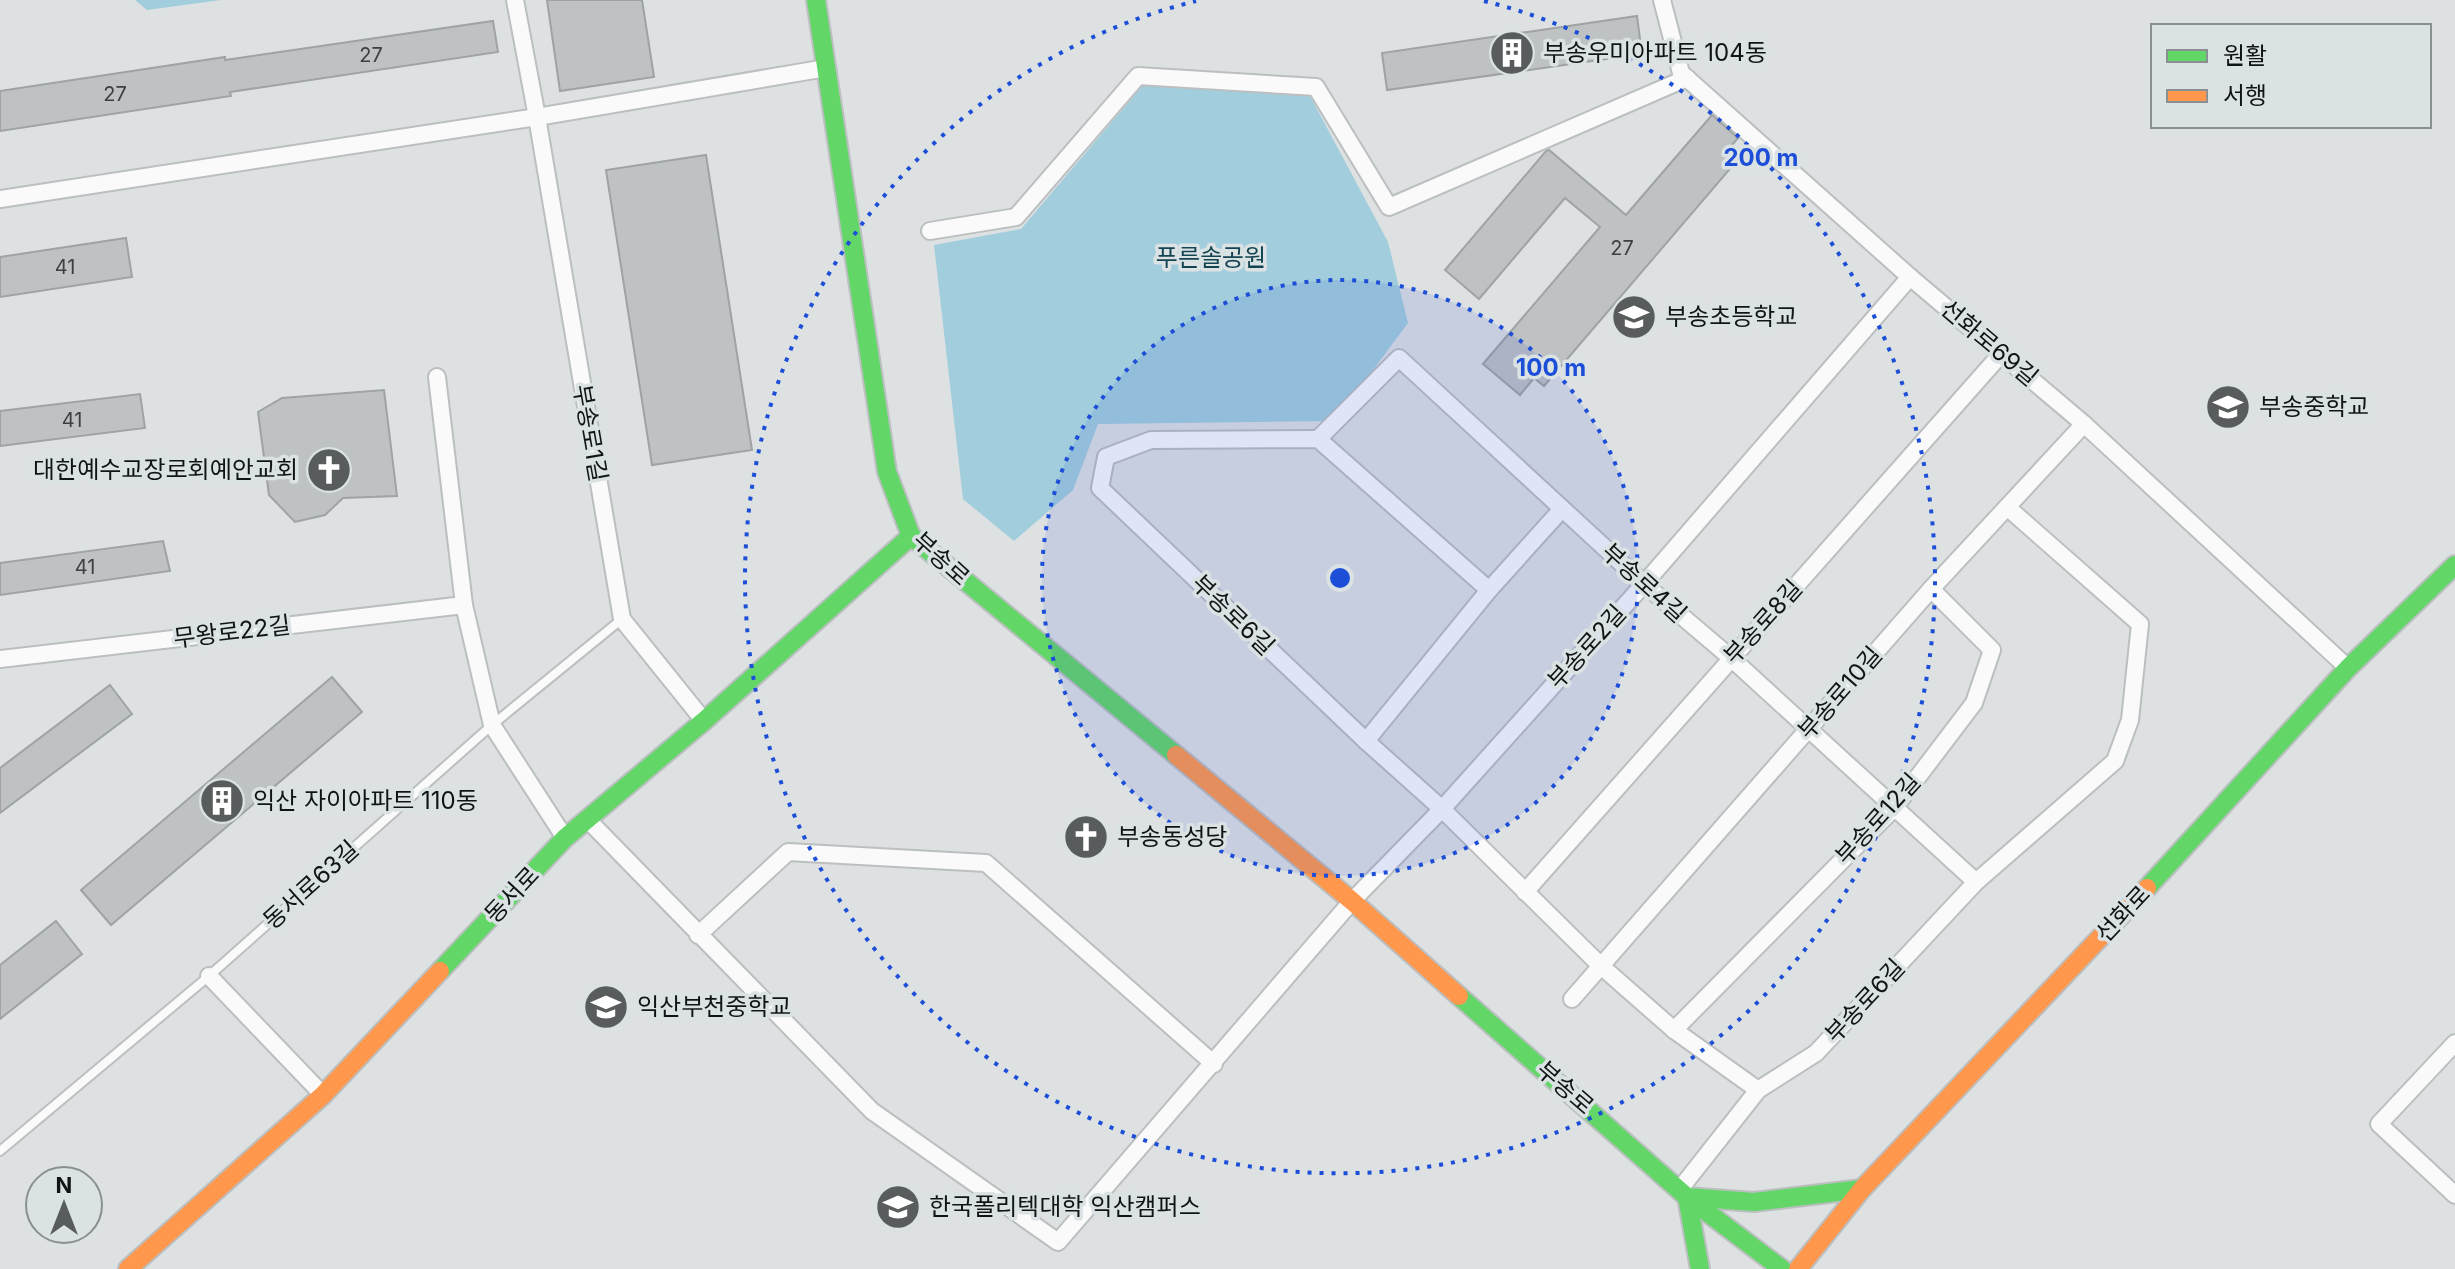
<svg xmlns="http://www.w3.org/2000/svg" width="2455" height="1269" viewBox="0 0 2455 1269" font-family="Inter,'Noto Sans KR',sans-serif">
	<style>
		.green { fill: #a2cddc }
		.building { fill: #bfc2c3; stroke: #9fa3a3; stroke-width: 2 }
		.lines { fill: none; stroke-linecap: round; stroke-linejoin: round }
		.lane-casing { stroke: #bcbfc0; stroke-width: 12 }
		.street-casing { stroke: #bcbfc0; stroke-width: 20 }
		.fast-casing { stroke: #bcbfc0; stroke-width: 22 }
		.slow-casing { stroke: #bcbfc0; stroke-width: 22 }
		.lane { stroke: #fafafb; stroke-width: 8 }
		.street { stroke: #fafafb; stroke-width: 16 }
		.fast { stroke: #63d668; stroke-width: 18 }
		.slow { stroke: #ff974d; stroke-width: 18 }
		.ring { fill: none; stroke: #1d4ed8; stroke-width: 4; stroke-dasharray: 4 8 }
		.labels { text-anchor: middle; stroke-width: 7; stroke-linejoin: round; paint-order: stroke }
		.number-label { font-size: 20px; fill: #3c4040 }
		.poi-label { font-size: 24px; fill: #111415; stroke: #dbe2e4; text-anchor: start }
		.park-label { font-size: 24px; fill: #144452; stroke: #dbe2e4 }
		.street-label { font-size: 24px; fill: #111415; stroke: #dbe2e4 }
		.centre { fill: #1d4ed8; stroke: #dbe2e4; stroke-width: 4 }
		.ring-label { font-size: 24px; text-anchor: middle; font-weight: bold; fill: #1d4ed8; stroke: #dbe2e4; stroke-width: 7; stroke-linejoin: round; paint-order: stroke }
	</style>
	<rect width="100%" height="100%" fill="#dde1e2"/>
	<g class="green">
		<polygon points="135,0 221,0 147,10"/>
		<polygon points="1144,84 1310,96 1388,242 1408,323 1335,421 1098,424 1073,490 1014,541 963,499 934,245 1021,229"/>
	</g>
	<g class="building">
		<polygon points="547,0 642,0 654,77 560,91"/>
		<polygon points="1637,16 1642,54 1387,90 1382,53"/>
		<polygon points="493,21 498,52 230,92 231,96 0,131 0,91 225,57 225,60"/>
		<polygon points="1712,115 1738,138 1724,154 1735,163 1544,386 1534,378 1520,395 1483,364 1600,227 1565,198 1479,299 1445,270 1546,151 1549,150 1626,215"/>
		<polygon points="706,155 752,450 652,465 606,170"/>
		<polygon points="126,238 132,277 0,297 0,257"/>
		<polygon points="384,390 397,496 343,498 325,515 295,522 269,495 258,412 282,398"/>
		<polygon points="140,394 145,428 0,446 0,411"/>
		<polygon points="163,541 170,571 0,595 0,563"/>
		<polygon points="332,677 362,712 111,925 81,890"/>
		<polygon points="110,685 132,714 0,813 0,768"/>
		<polygon points="56,921 82,954 0,1019 0,965"/>
	</g>
	<g class="lines">
		<g class="lane-casing">
			<polyline id="lane" points="0,1151 209,976 492,725 622,619"/>
		</g>
		<g class="street-casing">
			<g id="street">
				<polyline points="515,0 537,117 622,619 704,721"/>
				<polyline points="1662,0 1681,73 1910,277 2084,424 2348,668"/>
				<polyline points="0,199 537,117 826,68"/>
				<polyline points="930,231 1016,217 1138,76 1316,87 1389,207 1687,78"/>
				<polyline points="437,377 464,605 492,725 565,838"/>
				<polyline points="1318,439 1399,358 1644,584 1731,658 1976,882"/>
				<polyline points="1489,590 1318,439 1151,440 1106,457 1100,488 1366,741 1442,809 1601,966 1674,1030 1758,1090"/>
				<polyline points="0,659 464,605"/>
				<polyline points="1366,741 1489,590 1562,509"/>
				<polyline points="588,820 872,1111 1058,1242 1352,901 1442,809 1644,584 1910,277"/>
				<polyline points="1525,892 2002,353"/>
				<polyline points="698,935 788,852 986,863 1214,1064"/>
				<polyline points="209,976 323,1095"/>
				<polyline points="1572,999 1931,589 2084,424"/>
				<polyline points="1674,1030 1895,807 1974,703 1992,650 1931,589"/>
				<polyline points="2455,1043 2379,1124 2455,1195"/>
				<polyline points="1680,1189 1758,1090 1816,1053 1976,882 2115,761 2130,720 2140,624 2007,507"/>
			</g>
		</g>
		<g class="fast-casing">
			<g id="fast">
				<polyline points="816,0 887,472 911,536 1176,755"/>
				<polyline points="2147,888 2348,668 2455,565"/>
				<polyline points="440,971 565,838 704,721 911,536"/>
				<polyline points="1459,996 1687,1197 1782,1269"/>
				<polyline points="1700,1269 1687,1197 1754,1202 1862,1189"/>
			</g>
		</g>
		<g class="slow-casing">
			<g id="slow">
				<polyline points="1176,755 1352,901 1459,996"/>
				<polyline points="128,1269 323,1095 440,971"/>
				<polyline points="1798,1269 1862,1189 2147,888"/>
			</g>
		</g>
		<use href="#lane" class="lane"/>
		<use href="#street" class="street"/>
		<use href="#fast" class="fast"/>
		<use href="#slow" class="slow"/>
	</g>
	<circle cx="1340" cy="578" r="298" fill="#1d4ed8" fill-opacity=".12"/>
	<g class="ring">
		<circle cx="1340" cy="578" r="298"/>
		<path d="M1484 1A595 595 0 1 1 1196 1"/>
	</g>
	<defs>
		<g id="building-disc" transform="scale(2.3)"><circle r="9.5" fill="#585c5d" stroke="#dbe2e4"/><path d="M-4-6H4V6H1V3H-1V6H-4ZM-2.5-4.3h1.7v1.8h-1.7ZM.8-4.3h1.7v1.8H.8ZM-2.5-1h1.7V.8h-1.7ZM.8-1h1.7V.8H.8Z" fill="#fff"/></g>
		<g id="school-disc" transform="scale(2.3)"><circle r="9.5" fill="#585c5d" stroke="#dbe2e4"/><path d="M0-5L7-2L0 1L-7-2ZM-4 1L0 2.5L4 1V4Q0 6-4 4Z" fill="#fff"/></g>
		<g id="church-disc" transform="scale(2.3)"><circle r="9.5" fill="#585c5d" stroke="#dbe2e4"/><path d="M-1.2-6h2.4v3.5h3.3v2.4h-3.3V6h-2.4V-.1h-3.3v-2.4h3.3Z" fill="#fff"/></g>
		<g id="university-disc" transform="scale(2.3)"><circle r="9.5" fill="#585c5d" stroke="#dbe2e4"/><path d="M0-5L7-2L0 1L-7-2ZM-4 1L0 2.5L4 1V4Q0 6-4 4Z" fill="#fff"/></g>
	</defs>
	<g fill-rule="evenodd">
		<use href="#building-disc" x="1512" y="53"/>
		<use href="#school-disc" x="1634" y="317"/>
		<use href="#school-disc" x="2228" y="407"/>
		<use href="#church-disc" x="329" y="470"/>
		<use href="#building-disc" x="222" y="801"/>
		<use href="#church-disc" x="1086" y="837"/>
		<use href="#school-disc" x="606" y="1007"/>
		<use href="#university-disc" x="898" y="1207"/>
	</g>
	<g class="labels">
		<g class="number-label">
			<text x="371" y="62">27</text>
			<text x="115" y="101">27</text>
			<text x="1622" y="255">27</text>
			<text x="65" y="274">41</text>
			<text x="72" y="427">41</text>
			<text x="85" y="574">41</text>
		</g>
		<g class="poi-label">
			<text x="1543" y="61">부송우미아파트 104동</text>
			<text x="1665" y="325">부송초등학교</text>
			<text x="2259" y="415">부송중학교</text>
			<text x="298" y="478" text-anchor="end">대한예수교장로회예안교회</text>
			<text x="253" y="809">익산 자이아파트 110동</text>
			<text x="1117" y="845">부송동성당</text>
			<text x="637" y="1015">익산부천중학교</text>
			<text x="929" y="1215">한국폴리텍대학 익산캠퍼스</text>
		</g>
		<g class="park-label">
			<text x="1211" y="266">푸른솔공원</text>
		</g>
		<g class="street-label">
			<text transform="translate(1989 343) rotate(40)" y="8">선화로69길</text>
			<text transform="translate(590 433) rotate(80)" y="8">부송로1길</text>
			<text transform="translate(941 559) rotate(42)" y="8">부송로</text>
			<text transform="translate(1644 583) rotate(42)" y="8">부송로4길</text>
			<text transform="translate(1233 615) rotate(44)" y="8">부송로6길</text>
			<text transform="translate(1763 622) rotate(-48)" y="8">부송로8길</text>
			<text transform="translate(232 632) rotate(-7)" y="8">무왕로22길</text>
			<text transform="translate(1587 647) rotate(-48)" y="8">부송로2길</text>
			<text transform="translate(1840 693) rotate(-49)" y="8">부송로10길</text>
			<text transform="translate(1878 819) rotate(-48)" y="8">부송로12길</text>
			<text transform="translate(311 885) rotate(-42)" y="8">동서로63길</text>
			<text transform="translate(512 895) rotate(-47)" y="8">동서로</text>
			<text transform="translate(2123 914) rotate(-47)" y="8">선화로</text>
			<text transform="translate(1865 1001) rotate(-47)" y="8">부송로6길</text>
			<text transform="translate(1565 1088) rotate(41)" y="8">부송로</text>
		</g>
	</g>
	<circle cx="1340" cy="578" r="12" class="centre"/>
	<g class="ring-label">
		<text x="1761" y="166">200 m</text>
		<text x="1551" y="376">100 m</text>
	</g>
	<rect x="2151" y="24" width="280" height="104" fill="#dbe2e4" stroke="#8a9091" stroke-width="2"/>
	<rect x="2167" y="50" width="40" height="12" fill="#63d668" stroke="#8a9091" stroke-width="2"/>
	<text x="2223" y="64" font-size="24" fill="#111415">원활</text>
	<rect x="2167" y="90" width="40" height="12" fill="#ff974d" stroke="#8a9091" stroke-width="2"/>
	<text x="2223" y="104" font-size="24" fill="#111415">서행</text>
	<g transform="translate(64 1205)"><circle r="38" fill="#dbe2e4" stroke="#8a9091" stroke-width="2"/>
	<path d="M0-6L14 30L0 20L-14 30Z" fill="#585c5d"/>
	<text y="-12" font-size="22" font-weight="bold" text-anchor="middle" fill="#111415">N</text>
	</g>
</svg>
